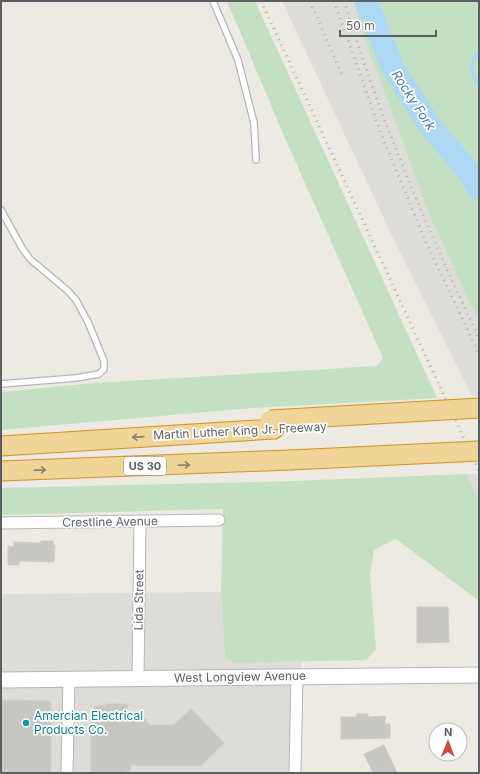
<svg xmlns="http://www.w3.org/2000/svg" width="480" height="774" viewBox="0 0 480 774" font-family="Inter,sans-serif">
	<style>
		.industrial { fill: #dedcd8 }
		.green { fill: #c4e0c3 }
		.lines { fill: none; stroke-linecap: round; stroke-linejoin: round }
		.stream { stroke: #acd8f3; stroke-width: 4 }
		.river { stroke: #acd8f3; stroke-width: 23 }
		.building { fill: #c9c7c2; stroke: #d0cbc3 }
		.lane-casing { stroke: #b4b6b9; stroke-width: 8 }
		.street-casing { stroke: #b4b6b9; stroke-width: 13 }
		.secondary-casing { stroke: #b3b6b9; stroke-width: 17 }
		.highway-casing { stroke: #d2911e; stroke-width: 21 }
		.lane { stroke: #fff; stroke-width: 5.5 }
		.street { stroke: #fff; stroke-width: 11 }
		.secondary { stroke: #fff; stroke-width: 15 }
		.highway { stroke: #efd598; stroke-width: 19 }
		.rail { stroke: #b1b2b2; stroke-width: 3; stroke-dasharray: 1 5; stroke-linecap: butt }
		.highway-bridge-casing { stroke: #d2911e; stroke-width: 21; stroke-linecap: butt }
		.highway-bridge { stroke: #efd598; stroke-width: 19 }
		.oneway { stroke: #888272 }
		.culture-dot { fill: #0f9aa8; stroke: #fff; stroke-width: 1.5 }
		.labels { text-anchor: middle; stroke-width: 3.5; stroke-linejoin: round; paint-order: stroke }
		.shield { fill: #fff; stroke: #8d8f91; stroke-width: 1 }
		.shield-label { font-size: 11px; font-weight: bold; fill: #5c5f62 }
		.street-label { font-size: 12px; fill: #5c5f62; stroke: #fff }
		.culture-label { font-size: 12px; fill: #0d838f; stroke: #fff; text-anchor: start }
		.water-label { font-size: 13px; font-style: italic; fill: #4c7aa3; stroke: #fff }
	</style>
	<rect width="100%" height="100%" fill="#eceae3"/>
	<g class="industrial">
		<polygon points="282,1 353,1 370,54 431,219 479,322 479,396 472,396 397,246"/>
		<polygon points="466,474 479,474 479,501"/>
		<polygon points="221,592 225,658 235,663 301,661 299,773 1,773 1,594"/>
	</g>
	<g class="green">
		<polygon points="227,1 255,1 437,398 252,408 1,430 1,392 94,383 377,366 383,358 284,136"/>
		<polygon points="353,1 479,1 479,322 431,219 370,54"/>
		<polygon points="466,474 479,501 479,601 396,539 374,550 370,575 376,649 366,660 235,663 225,658 221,592 223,509 1,515 1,488 294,481"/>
	</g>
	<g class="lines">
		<g class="stream">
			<path d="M479 51C468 63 472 74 479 87"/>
			<polyline points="469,172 479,165"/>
		</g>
		<polyline class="river" points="366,1 393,68 430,126 469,172 479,189"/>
	</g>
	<g class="building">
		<polygon points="41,541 53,541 53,545 55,545 54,562 19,561 19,565 8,565 8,546 14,547 14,542 41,543"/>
		<polygon points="417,607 448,607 449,642 417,643"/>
		<polygon points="1,700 49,701 50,704 51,704 51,773 1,773"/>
		<polygon points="107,704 127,704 127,718 146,719 146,723 149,723 149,725 174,725 191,709 224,743 201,766 130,765 130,771 127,771 127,773 91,773 91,718 94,718 94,706 107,706"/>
		<polygon points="357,714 368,714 368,717 385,716 385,724 390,724 390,738 341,739 341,717 357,717"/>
		<polygon points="384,745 397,773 373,773 364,754"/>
	</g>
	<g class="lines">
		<g class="lane-casing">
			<g id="lane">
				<polyline points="213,1 238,60 254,123 256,160"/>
				<polyline points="1,210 22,248 30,259 68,291 76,300 88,322 104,361 104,369 99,374 76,378 1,384"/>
			</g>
		</g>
		<g class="street-casing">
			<g id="street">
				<polyline points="1,523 219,520"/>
				<polyline points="138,678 140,521"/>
				<polyline points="67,773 69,679"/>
				<polyline points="295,773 297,677"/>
			</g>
		</g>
		<g class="secondary-casing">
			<polyline id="secondary" points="1,680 479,675"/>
		</g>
		<g class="highway-casing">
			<g id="highway">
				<polyline points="1,446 274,429"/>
				<polyline points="1,471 290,460"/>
			</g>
		</g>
		<use href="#lane" class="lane"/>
		<use href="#street" class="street"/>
		<use href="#secondary" class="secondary"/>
		<use href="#highway" class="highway"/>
		<g class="rail">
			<polyline points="261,1 479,471"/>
			<polyline points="310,1 342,75"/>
			<polyline points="334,1 382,136 425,240 479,354"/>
			<path d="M344 1C379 117 427 229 479 338"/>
		</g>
		<g class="highway-bridge-casing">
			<g id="highway-bridge">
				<polyline points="270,420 479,408"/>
				<polyline points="290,460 479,451"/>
			</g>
		</g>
		<use href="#highway-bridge" class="highway-bridge"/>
	</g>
	<defs><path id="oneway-shaft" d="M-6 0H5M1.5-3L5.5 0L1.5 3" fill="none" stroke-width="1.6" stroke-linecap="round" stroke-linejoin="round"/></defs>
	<g class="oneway">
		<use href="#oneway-shaft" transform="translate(138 437) rotate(176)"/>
		<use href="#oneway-shaft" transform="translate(184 465) rotate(-2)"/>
		<use href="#oneway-shaft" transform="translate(40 470) rotate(-2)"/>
	</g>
	<circle class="culture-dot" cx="26" cy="723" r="4"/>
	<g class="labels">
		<rect class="shield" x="124" y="457" width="42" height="18" rx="3"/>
		<g class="shield-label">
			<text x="145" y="470">US 30</text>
		</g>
		<g class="street-label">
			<text transform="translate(240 431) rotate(-3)" y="4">Martin Luther King Jr. Freeway</text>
			<text transform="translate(110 522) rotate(-1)" y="4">Crestline Avenue</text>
			<text transform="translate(139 600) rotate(-89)" y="4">Lida Street</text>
			<text transform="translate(240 677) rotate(-1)" y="4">West Longview Avenue</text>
		</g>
		<g class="culture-label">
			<text x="34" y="720">Amercian Electrical<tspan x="34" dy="14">Products Co.</tspan></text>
		</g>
		<g class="water-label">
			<text transform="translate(414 100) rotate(57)" y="5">Rocky Fork</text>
		</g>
	</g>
	<rect width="480" height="774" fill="none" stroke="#5c5f62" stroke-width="4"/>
	<g transform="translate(448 742) rotate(1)"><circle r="19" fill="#ffffff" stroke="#bebfc0"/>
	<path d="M0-3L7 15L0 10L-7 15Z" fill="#d24844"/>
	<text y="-6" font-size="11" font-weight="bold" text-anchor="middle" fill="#5c5f62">N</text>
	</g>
	<path d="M340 30v6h96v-6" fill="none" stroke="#5c5f62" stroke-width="2"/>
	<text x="346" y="30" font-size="12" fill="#5c5f62" stroke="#ffffff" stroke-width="3" paint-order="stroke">50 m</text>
</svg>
